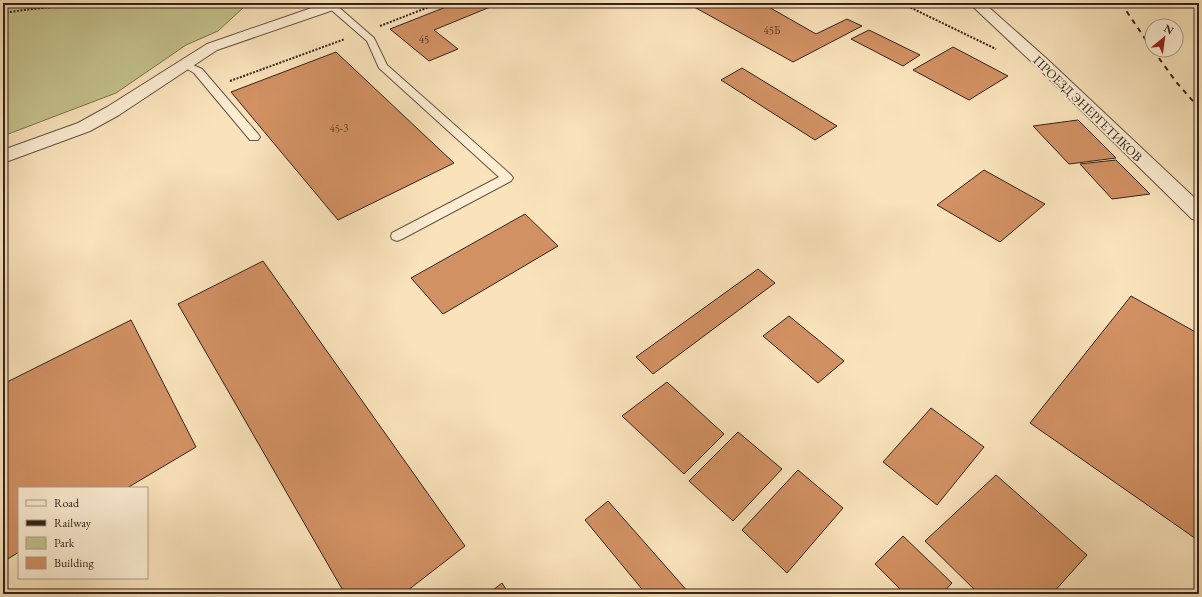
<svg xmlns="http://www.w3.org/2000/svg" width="1202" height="597" viewBox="0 0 1202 597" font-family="'EB Garamond',serif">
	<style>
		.green { fill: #c4c28c; stroke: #7b7254 }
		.building { fill: #d29163; stroke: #32231b }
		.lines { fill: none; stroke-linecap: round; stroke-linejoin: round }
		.service-casing { stroke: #645343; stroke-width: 2 }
		.minor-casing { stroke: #645343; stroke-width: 2 }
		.path { stroke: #32231b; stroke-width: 2; stroke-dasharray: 2 1.5; stroke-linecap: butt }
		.service { fill: #fcedd3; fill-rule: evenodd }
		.minor { fill: #fcedd3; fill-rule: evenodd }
		.rail { stroke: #32231b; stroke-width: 2; stroke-dasharray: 5 5; stroke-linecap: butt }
		.labels { text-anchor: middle; stroke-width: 4; stroke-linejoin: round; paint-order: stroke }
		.far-number-label { font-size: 11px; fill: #5a3e2d }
		.far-street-label { font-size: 13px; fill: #32231b; stroke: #fcedd3 }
	</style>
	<rect width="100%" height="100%" fill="#fae3bb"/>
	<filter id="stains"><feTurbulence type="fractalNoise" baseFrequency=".005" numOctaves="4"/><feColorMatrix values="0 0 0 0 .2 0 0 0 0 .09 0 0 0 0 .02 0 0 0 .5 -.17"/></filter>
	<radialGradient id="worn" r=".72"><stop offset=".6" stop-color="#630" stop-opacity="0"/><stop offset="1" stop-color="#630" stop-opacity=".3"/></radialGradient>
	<polygon class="green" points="3,3 254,3 244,7 218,31 186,45 116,93 3,136"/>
	<g class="building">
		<polygon points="456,3 500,3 434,30 458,49 429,61 390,29"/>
		<polygon points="687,3 773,3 767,6 816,34 847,19 862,26 793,62"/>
		<polygon points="869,30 920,55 903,66 851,39"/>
		<polygon points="953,47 1008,76 969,100 913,70"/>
		<polygon points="336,52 454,163 338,220 231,92"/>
		<polygon points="742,68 837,126 815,140 721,80"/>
		<polygon points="1078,120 1116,158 1069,164 1033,126"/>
		<polygon points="1116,160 1150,194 1112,199 1080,164"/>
		<polygon points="984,170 1045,204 1000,242 937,205"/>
		<polygon points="525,214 558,246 443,314 411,278"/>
		<polygon points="263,261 465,546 403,594 345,594 178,304"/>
		<polygon points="758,269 775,283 653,374 636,357"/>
		<polygon points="1131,296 1199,334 1199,541 1030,423"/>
		<polygon points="789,316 844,361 818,383 763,336"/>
		<polygon points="131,320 196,447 127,488 19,488 19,552 3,562 3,384"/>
		<polygon points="667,382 724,434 684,474 622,416"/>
		<polygon points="931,408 984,447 937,505 883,462"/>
		<polygon points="738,432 782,469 733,521 689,481"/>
		<polygon points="798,470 843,508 787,573 742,530"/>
		<polygon points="996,475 1087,555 1052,594 979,594 925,541"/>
		<polygon points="608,501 690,594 646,594 585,520"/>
		<polygon points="903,536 952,583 942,594 905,594 875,564"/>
		<polygon points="502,583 509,594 488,594"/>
	</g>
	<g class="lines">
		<g class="service-casing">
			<g id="service">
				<polygon points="332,3 335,4 374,38 387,65 511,175 513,178 511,181 402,239 397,241 392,239 391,236 392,233 499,177 379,68 367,41 329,8 327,6"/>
				<polygon points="184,61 202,69 258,134 260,137 258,140 250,140 194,73 179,64 180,62"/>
			</g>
		</g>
		<g class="minor-casing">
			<g id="minor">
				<polygon points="326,3 347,3 345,6 217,50 119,115 90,131 3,163 3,150 78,123 107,107 207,44"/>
				<polygon points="969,3 984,3 1047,59 1199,202 1199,221 1192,219 1035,65"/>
			</g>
		</g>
		<g class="path">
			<polyline points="901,3 996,49"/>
			<path d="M3 13C55 5 106 3 158 3"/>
			<polyline points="380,26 439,3"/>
			<polyline points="230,81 345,39"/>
		</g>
		<use href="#service" class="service"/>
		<use href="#minor" class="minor"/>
		<g class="rail">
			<polyline points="1121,3 1152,49"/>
			<polyline points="1153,50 1177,83 1199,108"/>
		</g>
	</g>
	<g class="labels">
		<g class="far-number-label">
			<text x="772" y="34">45Б</text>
			<text x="424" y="43">45</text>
			<text x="339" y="132">45-3</text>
		</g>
		<g class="far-street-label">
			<text transform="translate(1088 108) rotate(44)" y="5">ПРОЕЗД ЭНЕРГЕТИКОВ</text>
		</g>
	</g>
	<rect width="1202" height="597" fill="none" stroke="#fae3bb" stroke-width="16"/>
	<rect x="4" y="4" width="1194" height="589" fill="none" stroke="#32231b" stroke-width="2"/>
	<rect x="8" y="8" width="1186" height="581" fill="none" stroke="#32231b"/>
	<rect x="18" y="487" width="130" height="92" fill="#fcedd3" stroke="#ab9c89"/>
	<rect x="26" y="500" width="20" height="6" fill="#fcedd3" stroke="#ab9c89"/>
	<text x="54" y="507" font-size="12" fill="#32231b">Road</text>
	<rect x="26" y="520" width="20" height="6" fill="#32231b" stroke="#ab9c89"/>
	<text x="54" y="527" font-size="12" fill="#32231b">Railway</text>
	<rect x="26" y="537" width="20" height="12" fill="#c4c28c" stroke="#ab9c89"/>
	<text x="54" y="547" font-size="12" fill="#32231b">Park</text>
	<rect x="26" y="557" width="20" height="12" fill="#d29163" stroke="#ab9c89"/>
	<text x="54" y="567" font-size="12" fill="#32231b">Building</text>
	<g transform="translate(1164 38) rotate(29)"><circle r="19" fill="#fcedd3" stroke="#ab9c89"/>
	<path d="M0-3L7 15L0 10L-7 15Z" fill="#8f2418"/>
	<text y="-6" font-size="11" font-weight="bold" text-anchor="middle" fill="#32231b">N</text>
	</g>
	<rect width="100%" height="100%" filter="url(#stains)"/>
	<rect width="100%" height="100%" fill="url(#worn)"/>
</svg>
